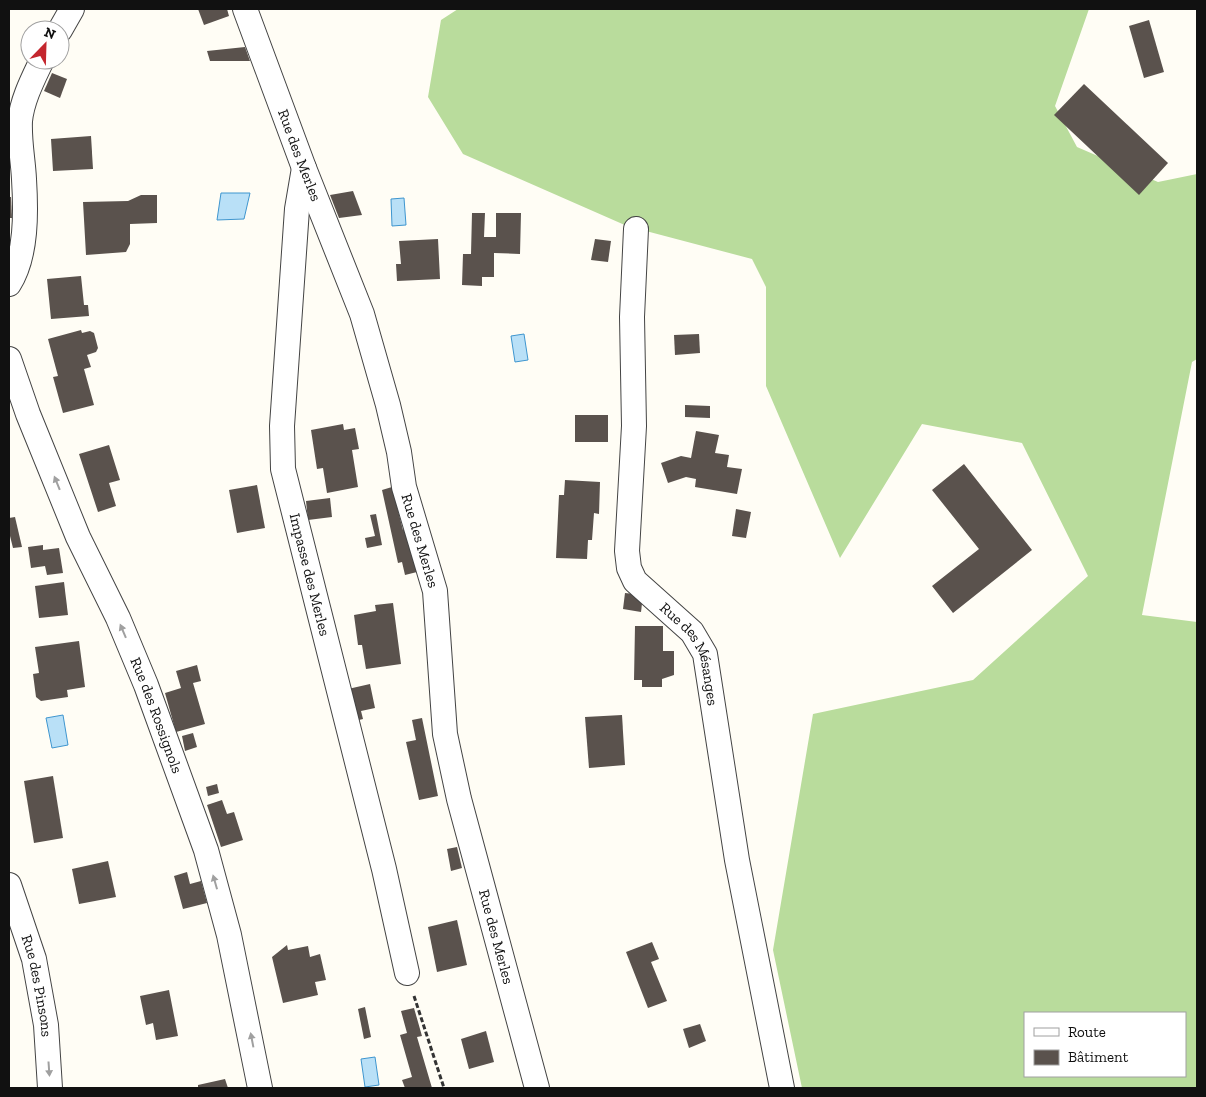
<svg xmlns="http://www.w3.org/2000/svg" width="1206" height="1097" viewBox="0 0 1206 1097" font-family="'Zilla Slab',serif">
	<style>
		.forest { fill: #b9dc9c; fill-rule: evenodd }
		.water { fill: #b9e0f7; stroke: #3f96cf }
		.building { fill: #5a524d }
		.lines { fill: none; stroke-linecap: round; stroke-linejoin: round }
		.minor-casing { stroke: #444; stroke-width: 26 }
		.path { stroke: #333; stroke-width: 3; stroke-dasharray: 5 2.5; stroke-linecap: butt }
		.minor { stroke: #fff; stroke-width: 24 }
		.oneway { fill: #a0a0a0 }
		.labels { text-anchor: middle; stroke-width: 5; stroke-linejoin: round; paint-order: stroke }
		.street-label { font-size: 15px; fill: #111; stroke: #fff }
	</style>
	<rect width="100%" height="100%" fill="#fffdf5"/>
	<path class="forest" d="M458 9H1089L1055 106 1077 147 1158 182 1197 174V359L1192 362 1142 615 1197 622V1088H802L773 950 813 714 973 680 1088 576 1022 443 922 424 840 558 766 386V287L752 259 627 226 463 154 428 97 441 20ZM1025 1013H1185V1076H1025Z"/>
	<g class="water">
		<polygon points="221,193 250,193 244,219 217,220"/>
		<polygon points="404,198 406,225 392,226 391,199"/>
		<polygon points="524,334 528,360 515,362 511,336"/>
		<polygon points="63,715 68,745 52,748 46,718"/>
		<polygon points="375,1057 379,1085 365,1087 361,1059"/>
	</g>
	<g class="building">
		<polygon points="198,9 227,9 229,16 204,25"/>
		<polygon points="1149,20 1164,72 1144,78 1129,26"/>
		<polygon points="245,47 250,61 210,61 207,51"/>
		<polygon points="52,73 67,79 60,98 44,91"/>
		<polygon points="1084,84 1168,163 1139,195 1054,115"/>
		<polygon points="91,136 93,169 53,171 51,139"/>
		<polygon points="353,191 362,215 339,218 330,195"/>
		<polygon points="141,195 157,195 157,223 130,224 130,244 126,252 86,255 83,202 128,201"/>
		<polygon points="9,197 11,197 12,218 9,218"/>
		<polygon points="472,213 485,213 484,237 496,237 496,213 521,213 520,254 494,253 494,277 482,277 482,286 462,285 463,254 471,254"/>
		<polygon points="438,239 440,279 397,281 396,264 401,264 399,241"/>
		<polygon points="595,239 611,241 608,262 591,260"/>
		<polygon points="81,276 84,305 88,305 89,316 51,319 47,279"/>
		<polygon points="81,330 82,333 90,331 94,333 98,348 96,352 87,355 91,367 84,369 94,405 63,413 53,377 58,376 48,339"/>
		<polygon points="699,334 700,353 675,355 674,335"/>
		<polygon points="685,405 710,406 710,418 685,417"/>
		<rect x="575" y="415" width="33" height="27"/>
		<polygon points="343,424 344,430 355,428 359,449 352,450 358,487 327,493 323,468 317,469 311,430"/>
		<polygon points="696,431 719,435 715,453 729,455 727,467 742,469 737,494 695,487 696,479 686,477 668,483 661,463 681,456 691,458"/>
		<polygon points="109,445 120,480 109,483 116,506 98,512 79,454"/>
		<polygon points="964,464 1032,550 953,613 932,586 979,549 932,490"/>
		<polygon points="565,480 600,482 599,514 594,513 592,540 588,540 587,559 556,558 559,495 564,495"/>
		<polygon points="257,485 265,528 237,533 229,490"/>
		<polygon points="392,487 403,530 407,529 417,572 405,575 402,562 398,563 382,490"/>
		<polygon points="330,498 332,517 308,520 306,501"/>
		<polygon points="736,509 751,512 746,538 732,536"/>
		<polygon points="376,514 382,545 367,548 365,538 375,536 370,515"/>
		<polygon points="15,517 22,547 13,548 9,532 9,518"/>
		<polygon points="43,545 43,550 59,548 63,573 47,575 45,566 31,568 28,547"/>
		<polygon points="64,582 68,615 39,618 35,586"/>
		<polygon points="625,593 643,595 641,612 623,609"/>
		<polygon points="393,603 401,664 366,669 362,645 358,645 354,615 376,611 375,605"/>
		<polygon points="635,626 663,626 663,651 674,651 674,675 662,679 662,687 642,687 642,680 634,680"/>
		<polygon points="79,641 85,687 67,690 68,697 41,701 36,697 33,674 39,673 35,647"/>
		<polygon points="197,665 201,681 193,683 205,724 176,732 165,693 181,688 176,671"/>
		<polygon points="370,684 375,708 361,711 363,719 355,721 348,689"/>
		<polygon points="622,715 625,765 589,768 585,717"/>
		<polygon points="422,718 438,796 419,800 406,742 416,740 412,720"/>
		<polygon points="193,733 197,747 185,751 182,736"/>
		<polygon points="53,776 63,838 34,843 24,781"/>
		<polygon points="217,784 219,793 208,796 206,787"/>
		<polygon points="222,800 227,814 234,812 243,840 221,847 207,805"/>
		<polygon points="457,847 462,868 451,871 447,849"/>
		<polygon points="108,861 116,897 79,904 72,869"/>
		<polygon points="187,872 190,884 201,881 207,903 183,909 174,876"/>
		<polygon points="457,920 467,965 437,972 428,927"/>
		<polygon points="652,942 659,959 651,962 667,1001 648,1008 626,952"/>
		<polygon points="287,945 288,950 308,946 310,957 320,954 326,980 315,982 318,995 283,1003 272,957"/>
		<polygon points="169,990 178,1036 156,1040 153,1023 146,1025 140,996"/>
		<polygon points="365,1007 371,1037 364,1039 358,1009"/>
		<polygon points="414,1008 422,1036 417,1037 432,1088 405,1088 402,1080 412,1077 400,1035 407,1033 401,1011"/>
		<polygon points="700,1024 706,1041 689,1048 683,1029"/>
		<polygon points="486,1031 494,1062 469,1069 461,1039"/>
		<polygon points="225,1079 228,1088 198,1088 198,1085"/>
	</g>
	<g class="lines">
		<g class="minor-casing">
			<g id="minor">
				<path id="s1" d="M245 9 304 168 362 314 388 405 399 452 404 487 435 591 445 734 459 799 537 1088"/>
				<polyline points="60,30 72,9"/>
				<path id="s2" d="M304 168 297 209 282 426 283 469 384 869 407 973"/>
				<path id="s3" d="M636 229 632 317 634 426 627 551 629 568 635 581 692 632 705 654 737 860 782 1088"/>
				<path d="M9 284C27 256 26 211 24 179 23 159 19 141 20 121 22 100 33 79 42 60"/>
				<path id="s4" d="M9 359 28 414 78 537 118 618 146 685 206 850 229 935 260 1088"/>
				<path id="s5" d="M9 885 34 959 46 1025 50 1088"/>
			</g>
		</g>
		<polyline class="path" points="414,996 444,1088"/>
		<use href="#minor" class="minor"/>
	</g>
	<defs><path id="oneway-solid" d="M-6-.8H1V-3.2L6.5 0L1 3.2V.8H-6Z" transform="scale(1.25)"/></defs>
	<g class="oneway">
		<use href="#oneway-solid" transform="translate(57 483) rotate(-112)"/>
		<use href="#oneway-solid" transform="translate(123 631) rotate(-113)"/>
		<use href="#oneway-solid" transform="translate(215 882) rotate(-106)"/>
		<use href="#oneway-solid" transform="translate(252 1040) rotate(-101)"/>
		<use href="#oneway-solid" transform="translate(49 1069) rotate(86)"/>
	</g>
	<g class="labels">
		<g class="street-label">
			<text dy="5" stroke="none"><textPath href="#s1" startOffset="156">Rue des Merles</textPath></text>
			<text dy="5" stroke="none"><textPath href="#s1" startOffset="561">Rue des Merles</textPath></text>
			<text dy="5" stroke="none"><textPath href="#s2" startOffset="411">Impasse des Merles</textPath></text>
			<text dy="5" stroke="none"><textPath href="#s3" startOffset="449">Rue des Mésanges</textPath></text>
			<text dy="5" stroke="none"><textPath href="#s4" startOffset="386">Rue des Rossignols</textPath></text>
			<text dy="5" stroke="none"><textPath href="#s1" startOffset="966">Rue des Merles</textPath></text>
			<text dy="5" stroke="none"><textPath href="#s5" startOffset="105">Rue des Pinsons</textPath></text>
		</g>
	</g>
	<rect width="1206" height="1097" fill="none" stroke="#111111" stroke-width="20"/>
	<rect x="1024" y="1012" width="162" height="65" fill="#ffffff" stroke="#a0a0a0"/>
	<rect x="1034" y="1028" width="25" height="8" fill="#ffffff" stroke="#a0a0a0"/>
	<text x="1068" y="1037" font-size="15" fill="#111111">Route</text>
	<rect x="1034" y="1050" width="25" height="15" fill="#5a524d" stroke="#a0a0a0"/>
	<text x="1068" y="1062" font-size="15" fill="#111111">Bâtiment</text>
	<g transform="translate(45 45) rotate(23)"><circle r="24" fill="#ffffff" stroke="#a0a0a0"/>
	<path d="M0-4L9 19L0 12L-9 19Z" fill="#c4262e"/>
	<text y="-8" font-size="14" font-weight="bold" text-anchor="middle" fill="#111111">N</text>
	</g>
</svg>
